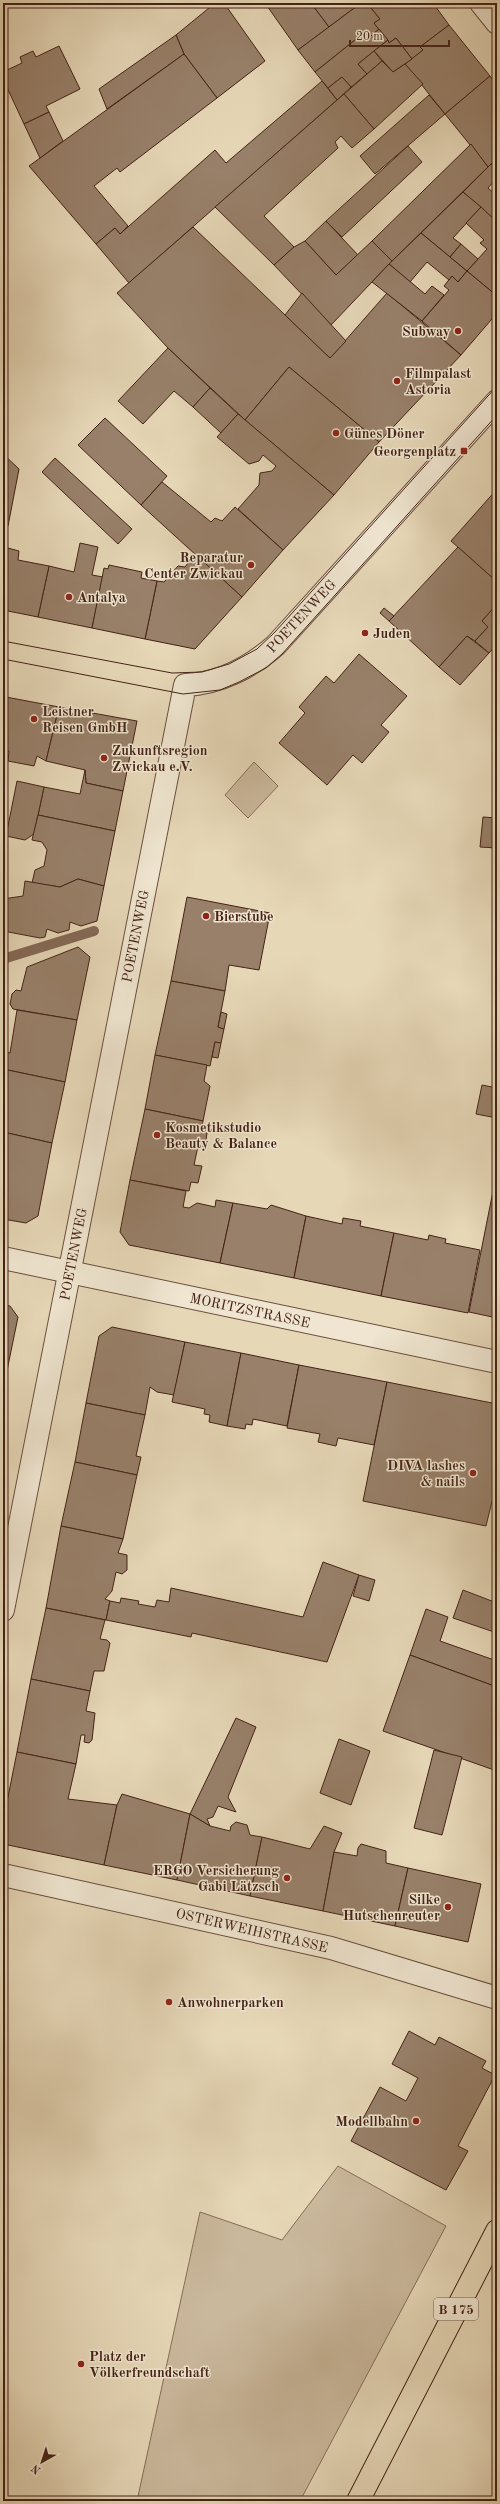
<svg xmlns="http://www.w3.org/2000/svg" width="500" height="2504" viewBox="0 0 500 2504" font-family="'Old Standard TT',serif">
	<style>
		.green { fill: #cab89c; stroke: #876d59 }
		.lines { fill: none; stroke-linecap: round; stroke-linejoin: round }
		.stream { stroke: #846956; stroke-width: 10 }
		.building { fill: #98806a; stroke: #442216 }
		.street-casing { stroke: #6c4f3e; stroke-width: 24 }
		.primary-casing { stroke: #442216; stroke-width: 24 }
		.street { stroke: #efe5d0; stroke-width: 22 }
		.primary { stroke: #e6d7b7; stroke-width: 22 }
		.tram { stroke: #442216; stroke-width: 1 }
		.poi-dot { fill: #8f2418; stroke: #efe5d0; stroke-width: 1.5 }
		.labels { text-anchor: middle; stroke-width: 3; stroke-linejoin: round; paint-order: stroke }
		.shield { fill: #efe5d0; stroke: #775c4e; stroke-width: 1 }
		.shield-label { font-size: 13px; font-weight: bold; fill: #442216 }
		.poi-label { font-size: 14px; font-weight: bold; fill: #442216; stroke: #efe5d0; text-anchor: start }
		.street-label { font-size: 14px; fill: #442216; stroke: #efe5d0 }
	</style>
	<rect width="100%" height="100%" fill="#e6d7b7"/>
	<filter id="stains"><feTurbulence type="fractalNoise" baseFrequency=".005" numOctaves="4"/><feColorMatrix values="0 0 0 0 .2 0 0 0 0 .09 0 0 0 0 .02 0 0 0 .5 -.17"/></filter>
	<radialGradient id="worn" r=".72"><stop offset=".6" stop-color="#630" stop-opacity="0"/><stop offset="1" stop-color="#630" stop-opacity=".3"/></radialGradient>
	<g class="green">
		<polygon points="254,762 278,786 248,818 225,795"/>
		<polygon points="338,2166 446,2226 300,2501 137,2501 200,2212 282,2240"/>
	</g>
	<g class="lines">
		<polyline class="stream" points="3,959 94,931"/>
	</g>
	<g class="building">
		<polygon points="215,3 224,3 265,61 217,98 184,54 176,35"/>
		<polygon points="265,3 311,3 329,27 298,50"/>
		<polygon points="311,3 361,3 329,27"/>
		<polygon points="361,3 367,3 380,19 374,23 379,29 365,41 360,36 315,72 298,50"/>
		<polygon points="367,3 433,3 449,25 420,47 423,50 412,59 396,38 389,43 374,23 380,19"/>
		<polygon points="449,25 490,76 445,114 405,64 423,50 420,47"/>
		<polygon points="379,29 388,40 358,64 367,74 351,87 342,77 328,88 315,72 360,36 365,41"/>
		<polygon points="176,35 184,54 107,109 99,89"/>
		<polygon points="396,38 412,59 393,72 374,51 388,40 389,43"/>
		<polygon points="59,46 80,89 46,106 49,112 24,124 3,79 3,72 22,63 20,57 33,51 36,57"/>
		<polygon points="374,51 382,61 367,74 358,64"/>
		<polygon points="184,54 217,98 120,172 117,168 94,186 128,226 120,234 115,228 96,244 29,166"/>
		<polygon points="382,61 393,72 405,64 423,84 374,129 344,94"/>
		<polygon points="490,76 497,85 497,158 488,167 445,114"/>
		<polygon points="342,77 351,87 337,100 328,88"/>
		<polygon points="322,81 337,100 129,283 96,244 115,228 120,234 215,150 226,163"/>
		<polygon points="344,94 374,129 352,148 341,136 335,142 338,148 264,216 294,247 274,265 215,207"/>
		<polygon points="429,95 445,114 375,174 360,156"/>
		<polygon points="49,112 63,141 40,158 24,124"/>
		<polygon points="471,144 488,167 392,261 372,241"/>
		<polygon points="408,146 422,162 342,237 326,221"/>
		<polygon points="497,158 497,170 491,164"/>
		<polygon points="491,164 497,170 497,178 488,188 497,196 497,222 463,192"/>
		<polygon points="463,192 481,207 453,238 461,244 450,257 421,233"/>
		<polygon points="481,207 497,222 497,296 467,271 487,249 480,243 484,240 466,223"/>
		<polygon points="326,221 358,255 336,275 305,241"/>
		<polygon points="193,227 330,358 387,293 461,355 379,442 289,367 245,420 168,348 117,293"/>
		<polygon points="421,233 467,271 458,282 452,276 449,280 427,262 410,282 389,264"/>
		<polygon points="305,241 336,275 372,241 392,261 331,325 274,265 294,247"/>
		<polygon points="461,244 478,259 467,271 450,257"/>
		<polygon points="389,264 425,294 432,286 444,295 422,321 372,282"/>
		<polygon points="467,271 497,296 497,313 461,355 422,321 449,290 444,286 452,276 458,282"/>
		<polygon points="302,293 346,341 330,358 285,315"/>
		<polygon points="168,348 210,388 193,407 174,391 143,424 118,401"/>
		<polygon points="289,367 379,442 334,495 245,420"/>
		<polygon points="210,388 238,414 221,433 193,407"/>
		<polygon points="238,414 334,495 283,550 238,509 259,485 260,473 272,471 276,466 263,455 259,461 249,464 217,437"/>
		<polygon points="105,418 167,476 141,505 78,445"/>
		<polygon points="3,454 19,469 8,526 3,525"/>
		<polygon points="55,458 132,529 118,544 42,472"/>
		<polygon points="162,482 211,522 215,518 222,521 235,507 283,550 242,597 141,505"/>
		<polygon points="497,489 497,582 451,541"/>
		<polygon points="80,543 98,547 92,575 103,577 92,628 38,617 49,566 74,572"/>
		<polygon points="4,547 19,551 18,560 49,566 38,617 3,610"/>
		<polygon points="458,547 497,582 497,604 482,621 488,627 475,641 467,636 439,667 389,621"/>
		<polygon points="195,554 242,597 195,649 145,639 157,581 164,582 178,566 185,567"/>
		<polygon points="109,565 142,572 141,578 157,581 145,639 92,628 104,568 108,569"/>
		<polygon points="497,604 497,644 489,653 475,641 488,627 482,621"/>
		<polygon points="384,608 394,616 389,621 380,613"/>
		<polygon points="467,636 489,653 460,685 439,667"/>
		<polygon points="359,654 407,696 381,725 389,732 362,763 353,755 327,785 279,743 305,713 299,707 326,676 334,683"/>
		<polygon points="3,696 6,697 3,713"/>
		<polygon points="6,697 59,707 46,761 37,756 34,766 8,761 9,751 3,750 3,713"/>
		<polygon points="59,707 137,721 123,791 86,783 85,770 46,761"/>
		<polygon points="85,770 86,783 123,791 115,831 38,815 44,787 80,794"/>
		<polygon points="17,781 44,787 34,834 25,840 6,836"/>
		<polygon points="38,815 115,831 104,886 78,879 60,887 32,883 35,870 44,866 47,850 42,842 32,840"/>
		<polygon points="483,817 497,818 497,848 480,847"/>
		<polygon points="78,879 104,886 97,921 81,926 70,922 69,930 58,933 47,929 45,937 40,938 3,931 3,899 23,896 25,881 60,887"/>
		<polygon points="187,897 270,913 259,970 229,965 225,991 171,981"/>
		<polygon points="78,947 90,957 77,1020 13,1009 10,1004 12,994 16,990 21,991 27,967"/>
		<polygon points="171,981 225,991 218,1027 224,1029 221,1043 215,1042 210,1066 155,1055"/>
		<polygon points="17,1010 77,1020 65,1082 3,1069 3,1054 5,1052 10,1053"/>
		<polygon points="221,1012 227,1014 224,1029 218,1027"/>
		<polygon points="215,1042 221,1043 218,1058 212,1057"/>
		<polygon points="155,1055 207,1065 204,1081 210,1086 203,1121 145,1109"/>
		<polygon points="3,1069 65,1082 52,1143 3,1132"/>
		<polygon points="482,1085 497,1088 497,1118 476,1114"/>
		<polygon points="145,1109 203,1121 201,1132 207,1133 205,1147 198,1146 194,1165 202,1166 198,1183 191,1182 189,1191 130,1180"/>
		<polygon points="3,1132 52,1143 38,1216 26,1223 3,1219"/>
		<polygon points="497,1171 497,1318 469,1312"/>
		<polygon points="130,1180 186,1191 183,1207 189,1208 197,1203 215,1207 216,1200 233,1203 220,1263 129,1245 120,1232"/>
		<polygon points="233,1203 267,1209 271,1205 306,1216 294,1278 220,1263"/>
		<polygon points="306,1216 342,1224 343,1218 361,1221 360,1226 394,1233 381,1296 294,1278"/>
		<polygon points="394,1233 428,1240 429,1235 446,1239 445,1243 480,1250 468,1313 381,1296"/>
		<polygon points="3,1305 10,1306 18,1317 3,1390"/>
		<polygon points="112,1327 185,1342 174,1395 157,1392 150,1387 145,1415 86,1403 99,1336"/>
		<polygon points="185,1342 241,1353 227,1426 209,1422 210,1415 204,1414 205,1409 172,1402"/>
		<polygon points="241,1353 299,1365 287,1426 253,1419 252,1425 246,1424 245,1429 227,1426"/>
		<polygon points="299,1365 387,1382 374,1445 338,1438 336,1446 318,1442 320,1434 287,1428"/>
		<polygon points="387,1382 497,1404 497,1502 492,1501 486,1526 363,1501"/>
		<polygon points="86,1403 145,1415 136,1456 141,1457 137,1475 75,1462"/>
		<polygon points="75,1462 137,1475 123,1539 61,1526"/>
		<polygon points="61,1526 123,1539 118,1553 127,1555 127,1570 122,1574 116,1572 112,1591 105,1599 110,1601 106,1620 46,1608"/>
		<polygon points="323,1562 359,1575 327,1662 192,1633 191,1637 106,1620 110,1601 120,1603 121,1598 139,1601 138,1604 155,1607 157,1600 169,1602 171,1588 303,1617"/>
		<polygon points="359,1575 375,1580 369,1601 353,1596"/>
		<polygon points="463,1590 497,1603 497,1633 453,1618"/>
		<polygon points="46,1608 105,1620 100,1639 107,1640 110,1643 104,1671 94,1671 90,1691 31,1679"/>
		<polygon points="426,1609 448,1617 440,1641 497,1661 497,1687 410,1655"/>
		<polygon points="410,1655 497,1687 497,1771 383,1731"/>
		<polygon points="31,1679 90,1691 86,1711 95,1713 92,1740 89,1743 84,1742 85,1735 81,1735 76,1764 17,1752"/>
		<polygon points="236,1718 256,1727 228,1797 236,1812 218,1806 213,1817 207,1819 210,1826 190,1814"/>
		<polygon points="339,1739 370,1751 351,1805 320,1793"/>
		<polygon points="434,1750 462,1757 442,1835 414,1828"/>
		<polygon points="17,1752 76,1764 68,1799 117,1805 104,1865 8,1845 3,1837 3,1822"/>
		<polygon points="122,1794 190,1814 177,1880 104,1865 117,1805"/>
		<polygon points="190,1814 210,1826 230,1831 231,1826 236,1822 247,1825 250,1835 262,1837 250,1896 177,1880"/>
		<polygon points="324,1826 342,1833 334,1852 323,1911 250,1896 262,1837 310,1849"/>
		<polygon points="361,1844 386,1851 386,1863 408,1868 395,1926 323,1911 334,1852 357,1856 358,1848"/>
		<polygon points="408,1868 481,1884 468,1942 395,1926"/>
		<polygon points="409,2031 435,2045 439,2037 486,2061 482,2068 495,2075 458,2146 468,2151 446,2190 351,2141 380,2087 406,2101 418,2078 392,2064"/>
	</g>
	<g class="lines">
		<g class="street-casing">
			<g id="street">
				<polyline points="481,3 497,23"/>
				<polyline points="3,1258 497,1362"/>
				<path d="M3 1610 185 685C219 684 251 667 276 645L497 401"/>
				<polyline points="3,1875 331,1948 497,1998"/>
			</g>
		</g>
		<g class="primary-casing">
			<polyline id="primary" points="358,2501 497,2231"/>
		</g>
		<use href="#street" class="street"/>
		<use href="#primary" class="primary"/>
		<g class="tram">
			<polyline points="3,641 172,673 202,672 229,664 257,649 275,632 497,386"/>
			<polyline points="3,659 183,694 220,690 239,682 266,668 282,654 497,415"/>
		</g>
	</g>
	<g class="poi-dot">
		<circle cx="458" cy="331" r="4"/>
		<circle cx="397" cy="381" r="4"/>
		<circle cx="336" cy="433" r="4"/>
		<rect x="460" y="447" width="8" height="8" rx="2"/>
		<circle cx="251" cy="565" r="4"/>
		<circle cx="69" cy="597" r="4"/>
		<circle cx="365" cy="633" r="4"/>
		<circle cx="34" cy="719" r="4"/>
		<circle cx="104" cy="758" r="4"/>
		<circle cx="206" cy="916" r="4"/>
		<circle cx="157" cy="1135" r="4"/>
		<circle cx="473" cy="1473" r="4"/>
		<circle cx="287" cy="1878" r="4"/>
		<circle cx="448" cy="1907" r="4"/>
		<circle cx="169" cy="2002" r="4"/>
		<circle cx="416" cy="2121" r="4"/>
		<circle cx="81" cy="2364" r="4"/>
	</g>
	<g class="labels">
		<rect class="shield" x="434" y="2298" width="44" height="22" rx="3"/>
		<g class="shield-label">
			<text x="456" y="2314">B 175</text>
		</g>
		<g class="poi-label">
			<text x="450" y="336" text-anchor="end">Subway</text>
			<text x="405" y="378">Filmpalast<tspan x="405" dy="16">Astoria</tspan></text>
			<text x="344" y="438">Günes Döner</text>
			<text x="456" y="456" text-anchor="end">Georgenplatz</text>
			<text x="243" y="562" text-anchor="end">Reparatur<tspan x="243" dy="16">Center Zwickau</tspan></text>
			<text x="77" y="602">Antalya</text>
			<text x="373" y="638">Juden</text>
			<text x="42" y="716">Leistner<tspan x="42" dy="16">Reisen GmbH</tspan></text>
			<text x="112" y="755">Zukunftsregion<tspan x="112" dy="16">Zwickau e.V.</tspan></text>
			<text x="214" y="921">Bierstube</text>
			<text x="165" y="1132">Kosmetikstudio<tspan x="165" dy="16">Beauty &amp; Balance</tspan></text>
			<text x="465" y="1470" text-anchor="end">DIVA lashes<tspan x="465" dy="16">&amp; nails</tspan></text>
			<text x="279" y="1875" text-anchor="end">ERGO Versicherung<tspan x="279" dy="16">Gabi Lätzsch</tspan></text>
			<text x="440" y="1904" text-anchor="end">Silke<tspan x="440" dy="16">Hutschenreuter</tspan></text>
			<text x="177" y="2007">Anwohnerparken</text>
			<text x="408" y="2126" text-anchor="end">Modellbahn</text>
			<text x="89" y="2361">Platz der<tspan x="89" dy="16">Völkerfreundschaft</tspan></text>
		</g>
		<g class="street-label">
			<text transform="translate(301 616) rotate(-47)" y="5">POETENWEG</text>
			<text transform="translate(135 936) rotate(-79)" y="5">POETENWEG</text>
			<text transform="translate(73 1254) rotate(-79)" y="5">POETENWEG</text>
			<text transform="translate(250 1310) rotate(12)" y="5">MORITZSTRASSE</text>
			<text transform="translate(252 1930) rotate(13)" y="5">OSTERWEIHSTRASSE</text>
		</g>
	</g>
	<rect width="500" height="2504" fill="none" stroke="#e6d7b7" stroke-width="16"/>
	<rect x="4" y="4" width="492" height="2496" fill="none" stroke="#442216" stroke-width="2"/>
	<rect x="8" y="8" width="484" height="2488" fill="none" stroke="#442216"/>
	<g transform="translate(42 2462) rotate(219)" stroke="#efe5d0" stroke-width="3" paint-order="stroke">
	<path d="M0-3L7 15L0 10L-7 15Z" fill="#442216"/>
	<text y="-6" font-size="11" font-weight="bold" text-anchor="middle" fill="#442216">N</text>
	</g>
	<path d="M350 40v6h99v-6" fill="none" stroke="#442216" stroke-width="2"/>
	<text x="356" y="40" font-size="12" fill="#442216" stroke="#efe5d0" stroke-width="3" paint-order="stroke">20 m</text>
	<rect width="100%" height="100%" filter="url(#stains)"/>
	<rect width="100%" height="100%" fill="url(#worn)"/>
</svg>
